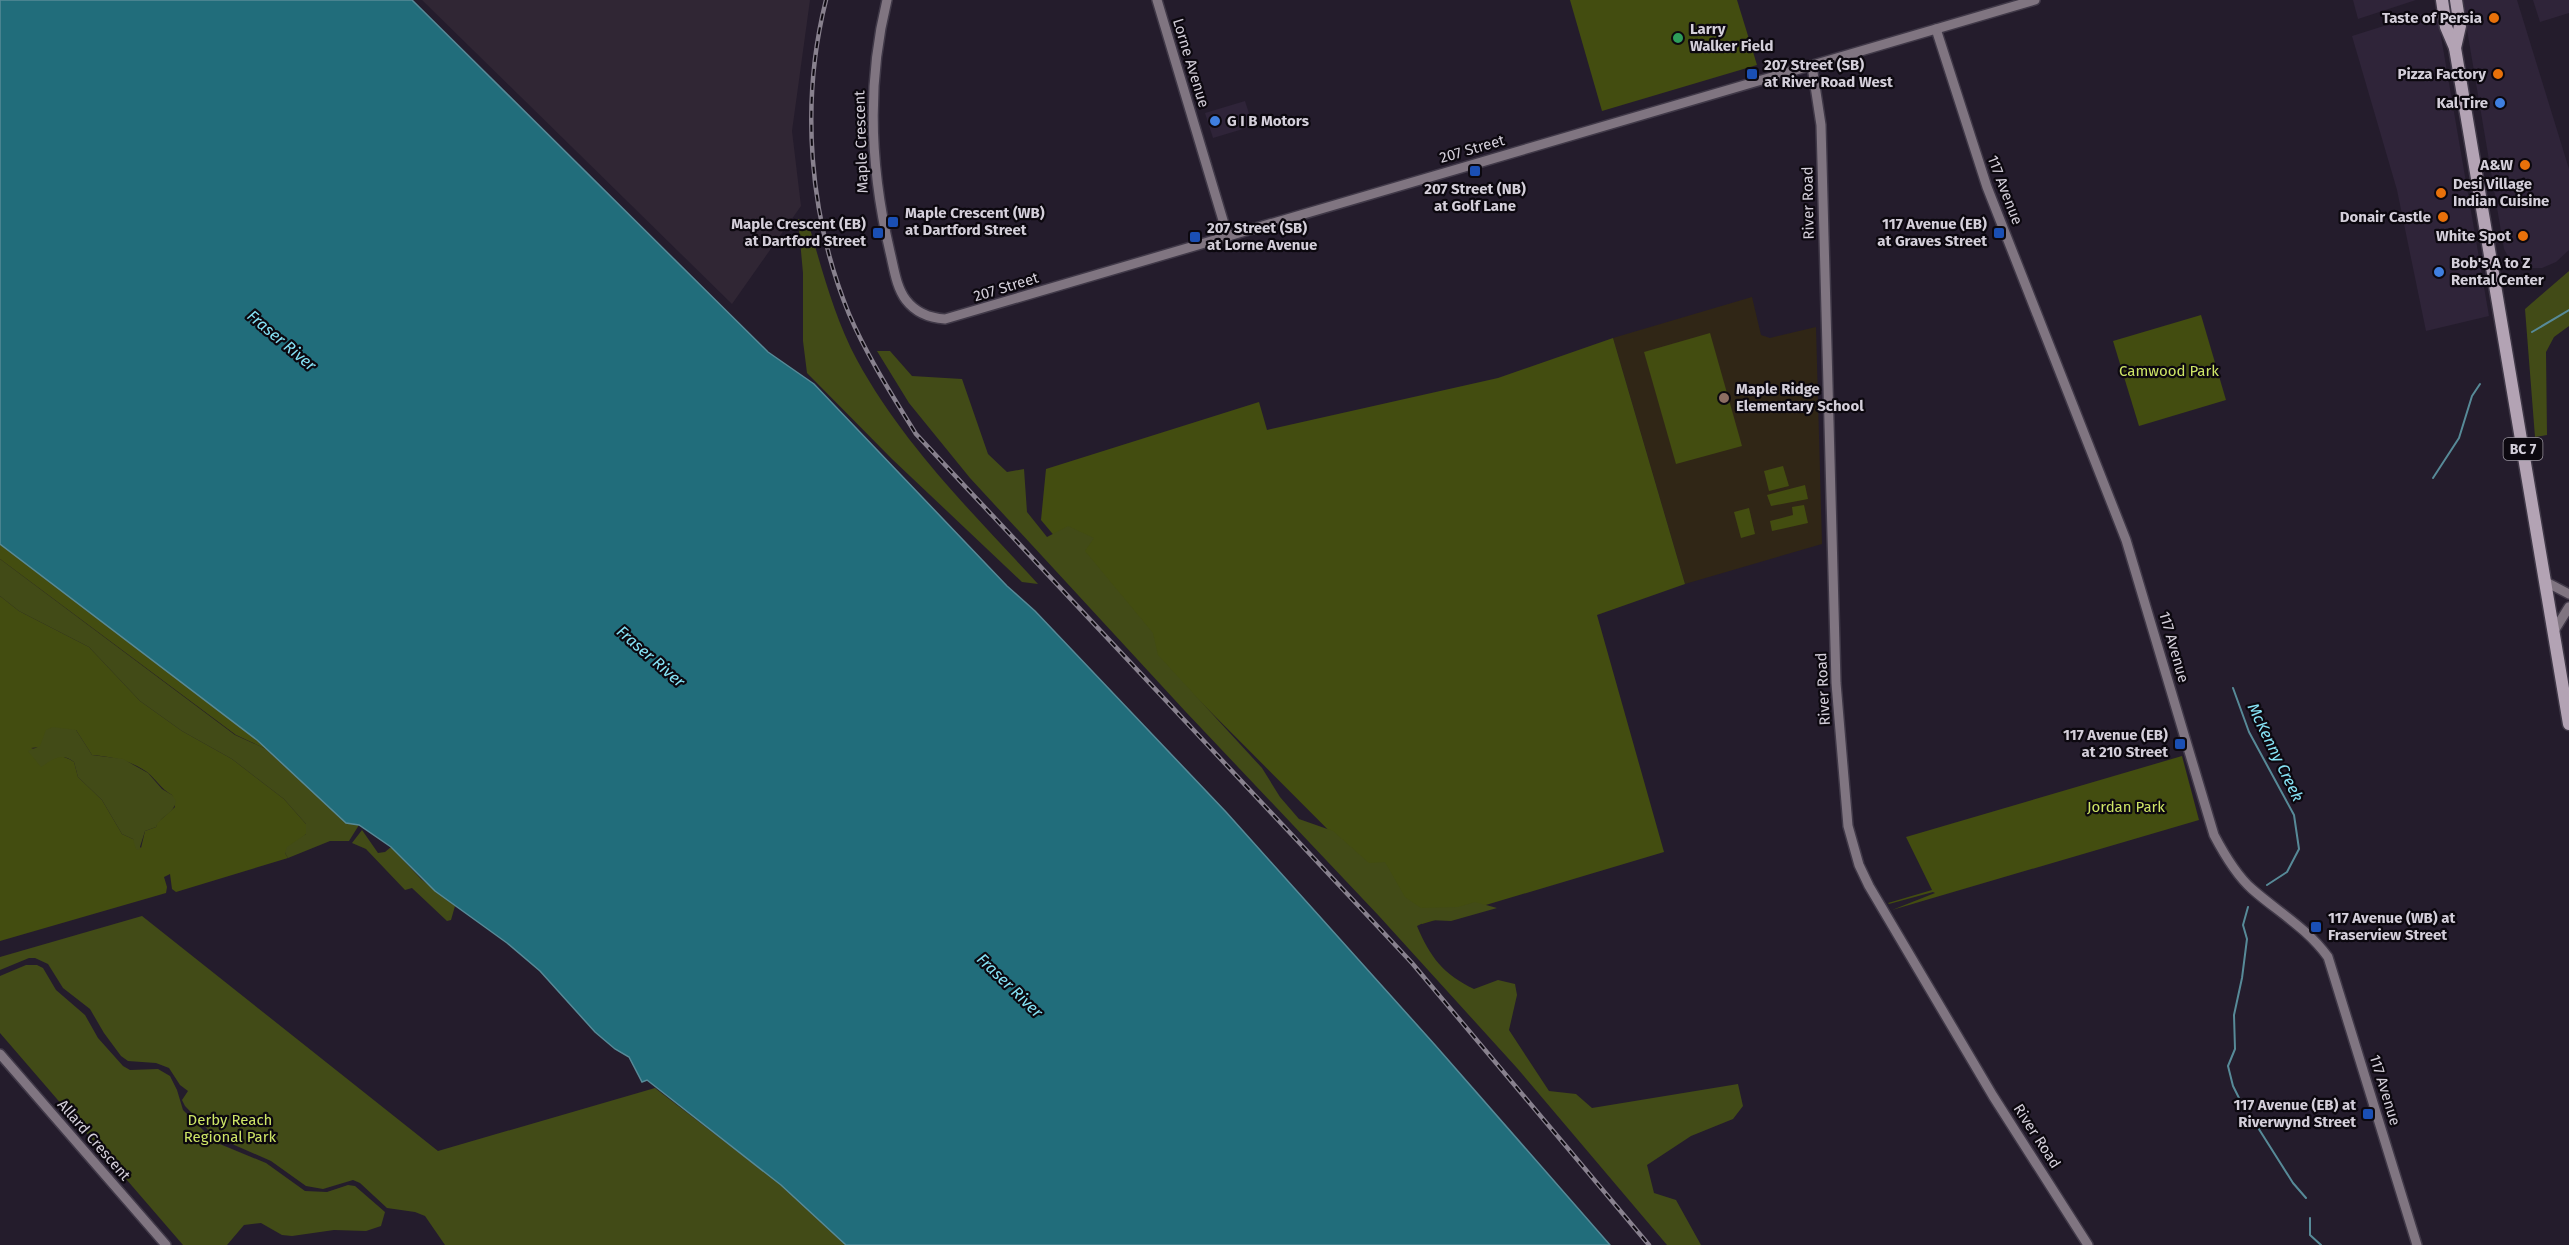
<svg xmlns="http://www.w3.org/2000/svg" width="2569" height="1245" viewBox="0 0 2569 1245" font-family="'Fira Sans',sans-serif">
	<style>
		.built { fill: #2f2439 }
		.industrial { fill: #302634 }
		.education { fill: #302616 }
		.green { fill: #434d10; fill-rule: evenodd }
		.forest { fill: #424b17 }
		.water { fill: #216d7b; stroke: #578a98; stroke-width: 1.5 }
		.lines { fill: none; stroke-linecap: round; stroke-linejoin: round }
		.stream { stroke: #578a98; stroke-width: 2 }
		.secondary-casing { stroke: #403948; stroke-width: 12 }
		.highway-casing { stroke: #403948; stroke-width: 15 }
		.secondary { stroke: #807581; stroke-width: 9 }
		.highway { stroke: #b3a3b4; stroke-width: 12 }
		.rail-casing { stroke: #88818e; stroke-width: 4.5 }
		.rail { stroke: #0c080f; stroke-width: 2; stroke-dasharray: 7; stroke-linecap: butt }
		.food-dot { fill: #e8710a; stroke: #0c080f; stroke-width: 2 }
		.leisure-dot { fill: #2e9e5b; stroke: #0c080f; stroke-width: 2 }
		.transit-dot { fill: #1a4fb4; stroke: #0c080f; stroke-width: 2 }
		.shop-dot { fill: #3f7fe0; stroke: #0c080f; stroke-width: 2 }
		.education-dot { fill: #8d6e63; stroke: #0c080f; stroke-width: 2 }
		.labels { text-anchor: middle; stroke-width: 4.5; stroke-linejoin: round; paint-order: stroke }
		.shield { fill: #0c080f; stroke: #98939d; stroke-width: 1.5 }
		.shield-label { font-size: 14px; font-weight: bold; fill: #d4cfda }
		.poi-label { font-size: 15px; font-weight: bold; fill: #d4cfda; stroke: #0c080f; text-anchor: end }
		.street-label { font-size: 15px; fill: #d4cfda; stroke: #0c080f }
		.park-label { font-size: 15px; fill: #cee566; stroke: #0c080f }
		.water-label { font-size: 16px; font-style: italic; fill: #87e4f7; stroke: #0c080f }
	</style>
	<rect width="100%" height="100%" fill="#241c2c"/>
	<g class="built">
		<polygon points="2353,0 2416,0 2358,19"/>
		<polygon points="2462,0 2517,0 2569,169 2569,250 2556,262 2542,268 2519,268 2511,262 2504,249"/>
		<polygon points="2533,0 2569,0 2569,13 2540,22"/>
		<polygon points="2425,13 2434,14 2438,19 2489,316 2426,331 2397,190 2352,36"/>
		<polygon points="1245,101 1253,126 1213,138 1205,113"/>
	</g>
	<polygon class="industrial" points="422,0 810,0 792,131 801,206 732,304"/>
	<polygon class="education" points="1752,297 1761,335 1770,338 1816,327 1822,544 1685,584 1613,338"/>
	<g class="green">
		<polygon points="1570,0 1737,0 1757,65 1602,111"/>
		<polygon points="2201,315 2226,400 2139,426 2113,341"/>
		<polygon points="1710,333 1742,446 1676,464 1644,352"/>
		<polygon points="1613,338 1685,584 1597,615 1664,852 1422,924 1157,658 1041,520 1046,469 1259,402 1267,430 1498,378"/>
		<polygon points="1783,466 1789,486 1769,491 1764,471"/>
		<polygon points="1805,485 1808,499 1771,506 1767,495"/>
		<polygon points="1804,505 1808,523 1772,531 1770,521 1793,515 1792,507"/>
		<polygon points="1749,508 1755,534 1741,538 1734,512"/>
		<polygon points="0,534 278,749 266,749 236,735 0,559"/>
		<path d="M0 596 19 611 89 647 140 701 182 731 232 759 284 799 306 824V834L285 853 288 858 176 892 172 889 170 874 164 877 167 887 166 893 0 941ZM76 730 92 755C112 757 130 760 147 772 157 780 161 789 172 795L175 807 157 823 156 827 145 831 141 848 133 839 122 834 102 800 78 777 74 762C65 755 44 752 31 748L40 747Z"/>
		<polygon points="2182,756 2199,820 1892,910 1935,893 1933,892 1889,904 1888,903 1932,890 1906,837"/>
	</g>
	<g class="forest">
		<path d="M798 219 808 222C822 269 834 317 857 360 904 446 973 513 1038 584L1022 582 892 459 807 373 803 341V273Z"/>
		<polygon points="2569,271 2569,326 2554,337 2546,352 2547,435 2535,437 2525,309"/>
		<path d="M877 351H890L912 376 962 379 988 454 1007 472 1024 469 1027 512 1047 537 1068 526 1094 538 1085 551 1153 633 1158 655 1262 768 1280 797 1299 819 1333 831 1369 863 1385 862 1405 897 1421 908 1458 907 1475 902 1497 908 1451 921 1429 920 1417 926C1430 957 1443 974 1474 989L1498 980 1515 984 1517 995 1509 1030 1549 1091 1576 1094 1592 1108 1738 1084 1743 1106 1733 1119 1691 1136 1647 1165 1654 1193 1676 1200 1701 1245H1667L1517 1068 1379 916 1185 711 970 478 909 403Z"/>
		<polygon points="0,559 235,735 266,749 346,823 359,825 349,841 330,841 288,858 285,853 287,847 306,834 306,824 284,799 232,759 182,731 140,701 89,647 19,611 0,596"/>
		<path d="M53 727 76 730 92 755 123 759 148 773 162 789 172 795 176 801C174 814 160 816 156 827L145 831 139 850 136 849 133 839 122 834 102 800 78 777 74 762C62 752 53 759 41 767L28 751 40 746 46 730Z"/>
		<polygon points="362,830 378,853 385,852 391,847 421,879 455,906 451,920 447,921 412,888 405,890 366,849 352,843"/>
		<polygon points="142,916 438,1151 655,1088 781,1185 846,1245 445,1245 425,1216 415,1212 387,1208 360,1183 353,1180 323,1189 306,1186 271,1161 214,1136 185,1106 182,1100 188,1091 180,1085 169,1068 156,1063 128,1061 121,1056 104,1033 90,1009 63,988 48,964 35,958 29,958 0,970 0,957"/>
		<polygon points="26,965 37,965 43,968 56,990 85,1015 98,1038 123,1066 130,1070 158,1069 170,1076 177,1090 183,1110 215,1142 266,1163 305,1191 327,1192 348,1185 355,1186 385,1212 381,1226 366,1231 334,1230 292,1236 282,1235 261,1223 244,1225 227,1245 183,1245 0,1033 0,976"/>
	</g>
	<polygon class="water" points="0,0 412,0 768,352 814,384 1007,586 1035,611 1226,812 1435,1045 1610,1245 846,1245 781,1185 647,1080 642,1082 629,1057 615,1049 595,1032 540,971 507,943 435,891 391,847 359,825 346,823 257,740 0,544"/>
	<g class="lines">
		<g class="stream">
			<polyline points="2532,332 2569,310"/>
			<polyline points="2433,478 2459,438 2472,396 2480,384"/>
			<polyline points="2233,688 2249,732 2294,815 2299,849 2287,872 2267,885"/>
			<polyline points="2242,1104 2233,1086 2228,1066 2235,1049 2234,1015 2242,978 2247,939 2243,925 2248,907"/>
			<polyline points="2250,1115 2293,1183 2306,1198"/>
			<polyline points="2310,1218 2310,1235 2321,1245"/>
		</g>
		<g class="secondary-casing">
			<g id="secondary">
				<path d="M887 0C866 85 870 168 890 252 894 268 896 287 906 300 916 313 929 318 945 319L2035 0"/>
				<polyline points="1157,0 1228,237"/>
				<path d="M1936 29 1987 187 2126 540 2214 835C2224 854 2236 875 2252 889 2278 912 2307 928 2328 957L2417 1245"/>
				<polyline points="1812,66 1821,125 1836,683 1848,826 1859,865 1869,886 1993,1096 2088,1245"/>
				<polyline points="2546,582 2569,594"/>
				<polyline points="2554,631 2569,607"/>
				<polyline points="0,1054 166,1245"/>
			</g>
		</g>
		<g class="highway-casing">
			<g id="highway">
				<polyline points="2442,0 2446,27 2455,48 2569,724"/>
				<polyline points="2455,48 2460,26 2456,0"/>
			</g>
		</g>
		<use href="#secondary" class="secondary"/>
		<use href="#highway" class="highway"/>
		<g class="rail-casing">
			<path id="rail" d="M826 0C800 103 809 216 849 314 867 356 892 395 916 434L1412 963 1649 1245"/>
		</g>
		<use href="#rail" class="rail"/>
	</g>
	<g class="food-dot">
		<circle cx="2494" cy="18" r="6"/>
		<circle cx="2498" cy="74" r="6"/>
		<circle cx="2525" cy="165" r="6"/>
		<circle cx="2441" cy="193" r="6"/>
		<circle cx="2443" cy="217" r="6"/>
		<circle cx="2523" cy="236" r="6"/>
	</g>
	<circle class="leisure-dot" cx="1678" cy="38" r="6"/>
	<g class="transit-dot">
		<rect x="1746" y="68" width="12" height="12" rx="3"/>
		<rect x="1469" y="165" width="12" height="12" rx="3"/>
		<rect x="887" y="216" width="12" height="12" rx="3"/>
		<rect x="872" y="227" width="12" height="12" rx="3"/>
		<rect x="1993" y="227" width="12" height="12" rx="3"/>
		<rect x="1189" y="231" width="12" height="12" rx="3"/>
		<rect x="2174" y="738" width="12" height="12" rx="3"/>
		<rect x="2310" y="921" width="12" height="12" rx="3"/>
		<rect x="2362" y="1108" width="12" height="12" rx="3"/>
	</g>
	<g class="shop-dot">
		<circle cx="2500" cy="103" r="6"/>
		<circle cx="1215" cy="121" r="6"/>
		<circle cx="2439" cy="272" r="6"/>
	</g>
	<circle class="education-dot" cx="1724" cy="398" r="6"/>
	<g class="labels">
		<rect class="shield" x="2503.5" y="438" width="39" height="22" rx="4.5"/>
		<g class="shield-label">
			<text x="2523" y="454">BC 7</text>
		</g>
		<g class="poi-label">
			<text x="2482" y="23">Taste of Persia</text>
			<text x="1690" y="34" text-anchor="start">Larry<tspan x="1690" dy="17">Walker Field</tspan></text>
			<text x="1764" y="70" text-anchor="start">207 Street (SB)<tspan x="1764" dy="17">at River Road West</tspan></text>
			<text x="2486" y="79">Pizza Factory</text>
			<text x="2488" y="108">Kal Tire</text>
			<text x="1227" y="126" text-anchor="start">G I B Motors</text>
			<text x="2513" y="170">A&amp;W</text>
			<text x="2453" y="189" text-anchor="start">Desi Village<tspan x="2453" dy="17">Indian Cuisine</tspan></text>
			<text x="1475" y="194" text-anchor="middle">207 Street (NB)<tspan x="1475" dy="17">at Golf Lane</tspan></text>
			<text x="905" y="218" text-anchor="start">Maple Crescent (WB)<tspan x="905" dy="17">at Dartford Street</tspan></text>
			<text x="2431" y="222">Donair Castle</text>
			<text x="866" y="229">Maple Crescent (EB)<tspan x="866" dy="17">at Dartford Street</tspan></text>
			<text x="1987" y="229">117 Avenue (EB)<tspan x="1987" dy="17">at Graves Street</tspan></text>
			<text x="1207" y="233" text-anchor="start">207 Street (SB)<tspan x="1207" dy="17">at Lorne Avenue</tspan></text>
			<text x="2511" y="241">White Spot</text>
			<text x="2451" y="268" text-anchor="start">Bob's A to Z<tspan x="2451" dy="17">Rental Center</tspan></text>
			<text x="1736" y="394" text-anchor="start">Maple Ridge<tspan x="1736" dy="17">Elementary School</tspan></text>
			<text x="2168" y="740">117 Avenue (EB)<tspan x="2168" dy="17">at 210 Street</tspan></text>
			<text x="2328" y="923" text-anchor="start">117 Avenue (WB) at<tspan x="2328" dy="17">Fraserview Street</tspan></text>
			<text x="2356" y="1110">117 Avenue (EB) at<tspan x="2356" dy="17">Riverwynd Street</tspan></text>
		</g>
		<g class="street-label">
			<text transform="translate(1191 63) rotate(73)" y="5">Lorne Avenue</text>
			<text transform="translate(861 142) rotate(-92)" y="5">Maple Crescent</text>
			<text transform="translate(1472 149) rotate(-16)" y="5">207 Street</text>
			<text transform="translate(2005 190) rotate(69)" y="5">117 Avenue</text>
			<text transform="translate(1808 203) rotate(-91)" y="5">River Road</text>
			<text transform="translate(1006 287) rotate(-17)" y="5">207 Street</text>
			<text transform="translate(2174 647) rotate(74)" y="5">117 Avenue</text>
			<text transform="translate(1823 689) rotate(-93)" y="5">River Road</text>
			<text transform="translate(2385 1090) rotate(73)" y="5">117 Avenue</text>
			<text transform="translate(2037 1136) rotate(57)" y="5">River Road</text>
			<text transform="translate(94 1140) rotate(49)" y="5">Allard Crescent</text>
		</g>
		<g class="park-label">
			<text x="2169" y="376">Camwood Park</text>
			<text x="2126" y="812">Jordan Park</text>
			<text x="230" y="1125">Derby Reach<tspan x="230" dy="17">Regional Park</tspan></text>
		</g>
		<g class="water-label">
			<text transform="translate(282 340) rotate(40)" y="6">Fraser River</text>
			<text transform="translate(651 656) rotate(41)" y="6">Fraser River</text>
			<text transform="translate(2276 752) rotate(64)" y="6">McKenny Creek</text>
			<text transform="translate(1010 985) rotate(44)" y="6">Fraser River</text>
		</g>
	</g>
</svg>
